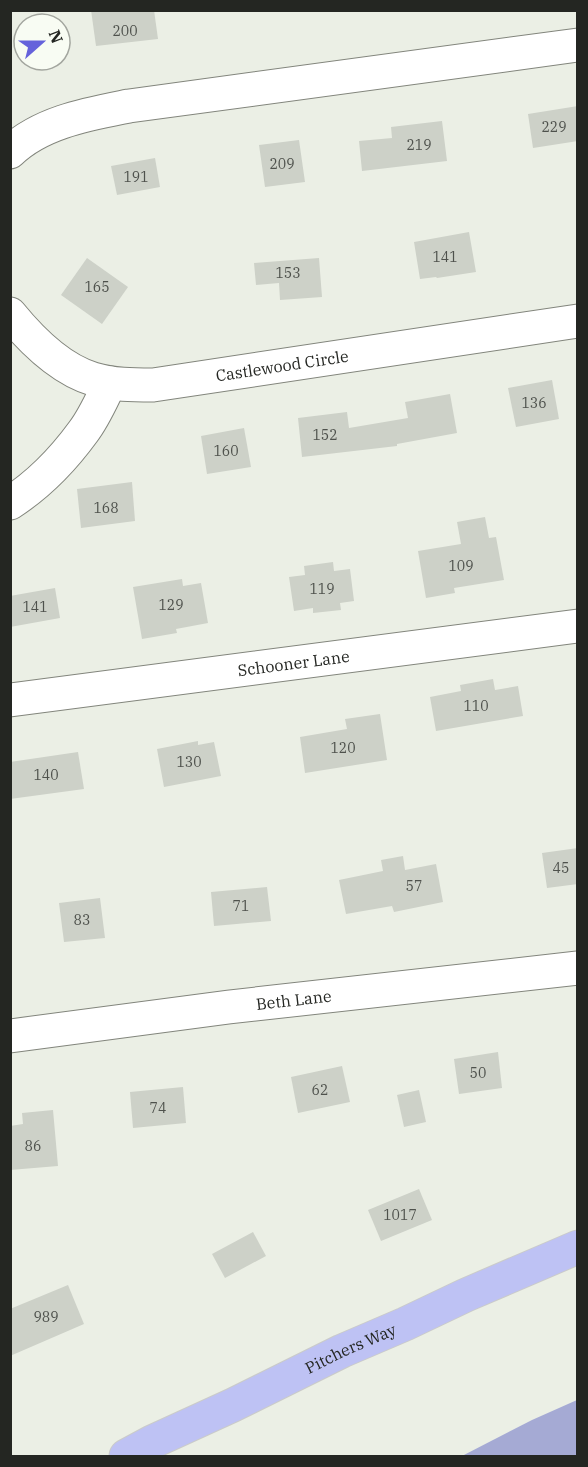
<svg xmlns="http://www.w3.org/2000/svg" width="588" height="1467" viewBox="0 0 588 1467" font-family="'IBM Plex Serif',serif">
	<style>
		.water { fill: #a5aad4 }
		.building { fill: #cdd1c8 }
		.lines { fill: none; stroke-linecap: round; stroke-linejoin: round }
		.minor-casing { stroke: #82857c; stroke-width: 35 }
		.major-casing { stroke: #cacbca; stroke-width: 35 }
		.minor { stroke: #fff; stroke-width: 33 }
		.major { stroke: #bec2f4; stroke-width: 33 }
		.labels { text-anchor: middle; stroke-width: 5; stroke-linejoin: round; paint-order: stroke }
		.number-label { font-size: 14px; fill: #4e514c }
		.street-label { font-size: 16px; fill: #242622; stroke: #f8fcf3 }
	</style>
	<rect width="100%" height="100%" fill="#ebefe5"/>
	<polygon class="water" points="577,1400 577,1456 462,1456 532,1420"/>
	<g class="building">
		<polygon points="91,10 154,10 158,39 96,46"/>
		<polygon points="578,106 578,141 533,148 528,114"/>
		<polygon points="442,121 447,161 362,171 359,141 392,138 391,127"/>
		<polygon points="299,140 305,182 265,187 259,145"/>
		<polygon points="155,158 160,187 117,195 111,166"/>
		<polygon points="469,232 476,272 437,278 436,277 420,279 414,242"/>
		<polygon points="87,258 128,287 102,324 61,295"/>
		<polygon points="319,258 322,297 280,300 279,283 256,285 254,263"/>
		<polygon points="552,380 559,419 516,427 508,388"/>
		<polygon points="450,394 457,433 397,444 397,446 302,457 298,418 347,412 349,428 408,418 405,402"/>
		<polygon points="244,428 251,467 207,474 201,436"/>
		<polygon points="132,482 135,521 81,528 77,489"/>
		<polygon points="485,517 489,538 496,537 504,580 454,588 455,593 426,598 418,551 461,544 457,522"/>
		<polygon points="333,562 334,571 350,569 354,601 340,603 341,610 313,613 313,608 294,611 289,577 305,575 304,566"/>
		<polygon points="182,579 183,586 201,583 208,623 176,629 177,633 142,639 133,587"/>
		<polygon points="55,588 60,618 10,627 10,596"/>
		<polygon points="493,679 495,690 518,686 523,716 436,731 430,697 461,691 460,685"/>
		<polygon points="380,714 387,760 305,773 300,737 347,729 345,719"/>
		<polygon points="198,741 198,745 214,742 221,776 164,787 157,749"/>
		<polygon points="78,752 84,789 10,799 10,762"/>
		<polygon points="578,848 578,884 547,888 542,853"/>
		<polygon points="403,856 405,870 436,864 443,902 394,912 392,906 346,914 339,880 383,871 381,860"/>
		<polygon points="267,887 271,921 214,926 211,892"/>
		<polygon points="100,898 105,938 64,942 59,903"/>
		<polygon points="498,1052 502,1088 459,1094 454,1059"/>
		<polygon points="342,1066 350,1102 298,1113 291,1077"/>
		<polygon points="183,1087 186,1123 133,1128 130,1092"/>
		<polygon points="419,1090 426,1122 404,1127 397,1095"/>
		<polygon points="53,1110 58,1166 10,1170 10,1126 23,1124 22,1113"/>
		<polygon points="419,1189 432,1220 381,1241 368,1210"/>
		<polygon points="253,1232 266,1256 225,1278 212,1254"/>
		<polygon points="68,1285 84,1324 10,1356 10,1309"/>
	</g>
	<g class="lines">
		<g class="minor-casing">
			<g id="minor">
				<path d="M10 152C41 122 89 114 129 106L578 45"/>
				<path id="s1" d="M10 314C32 341 60 369 93 379 113 385 133 385 153 385L578 321"/>
				<path d="M10 503C38 485 64 458 83 432 94 418 102 399 110 383"/>
				<path id="s2" d="M10 700 578 626"/>
				<path id="s3" d="M10 1036 229 1007 578 968"/>
			</g>
		</g>
		<g class="major-casing">
			<g id="major">
				<path id="s4" d="M126 1456 152 1442 233 1405 342 1351 405 1324 466 1295 578 1247"/>
			</g>
		</g>
		<use href="#minor" class="minor"/>
		<use href="#major" class="major"/>
	</g>
	<g class="labels">
		<g class="number-label">
			<text x="125" y="36">200</text>
			<text x="554" y="132">229</text>
			<text x="419" y="150">219</text>
			<text x="282" y="169">209</text>
			<text x="136" y="182">191</text>
			<text x="445" y="262">141</text>
			<text x="288" y="278">153</text>
			<text x="97" y="292">165</text>
			<text x="534" y="408">136</text>
			<text x="325" y="440">152</text>
			<text x="226" y="456">160</text>
			<text x="106" y="513">168</text>
			<text x="461" y="571">109</text>
			<text x="322" y="594">119</text>
			<text x="171" y="610">129</text>
			<text x="35" y="612">141</text>
			<text x="476" y="711">110</text>
			<text x="343" y="753">120</text>
			<text x="189" y="767">130</text>
			<text x="46" y="780">140</text>
			<text x="561" y="873">45</text>
			<text x="414" y="891">57</text>
			<text x="241" y="911">71</text>
			<text x="82" y="925">83</text>
			<text x="478" y="1078">50</text>
			<text x="320" y="1095">62</text>
			<text x="158" y="1113">74</text>
			<text x="33" y="1151">86</text>
			<text x="400" y="1220">1017</text>
			<text x="46" y="1322">989</text>
		</g>
		<g class="street-label">
			<text dy="6" stroke="none"><textPath href="#s1" startOffset="298">Castlewood Circle</textPath></text>
			<text dy="6" stroke="none"><textPath href="#s2" startOffset="286">Schooner Lane</textPath></text>
			<text dy="6" stroke="none"><textPath href="#s3" startOffset="286">Beth Lane</textPath></text>
			<text dy="6" stroke="none"><textPath href="#s4" startOffset="249">Pitchers Way</textPath></text>
		</g>
	</g>
	<rect width="588" height="1467" fill="none" stroke="#242622" stroke-width="24"/>
	<g transform="translate(42 42) rotate(69)"><circle r="28" fill="#f8fcf3" stroke="#a3a69f" stroke-width="1.5"/>
	<path d="M0-4.5L10 22L0 15L-10 22Z" fill="#6562db"/>
	<text y="-9" font-size="16" font-weight="bold" text-anchor="middle" fill="#242622">N</text>
	</g>
</svg>
